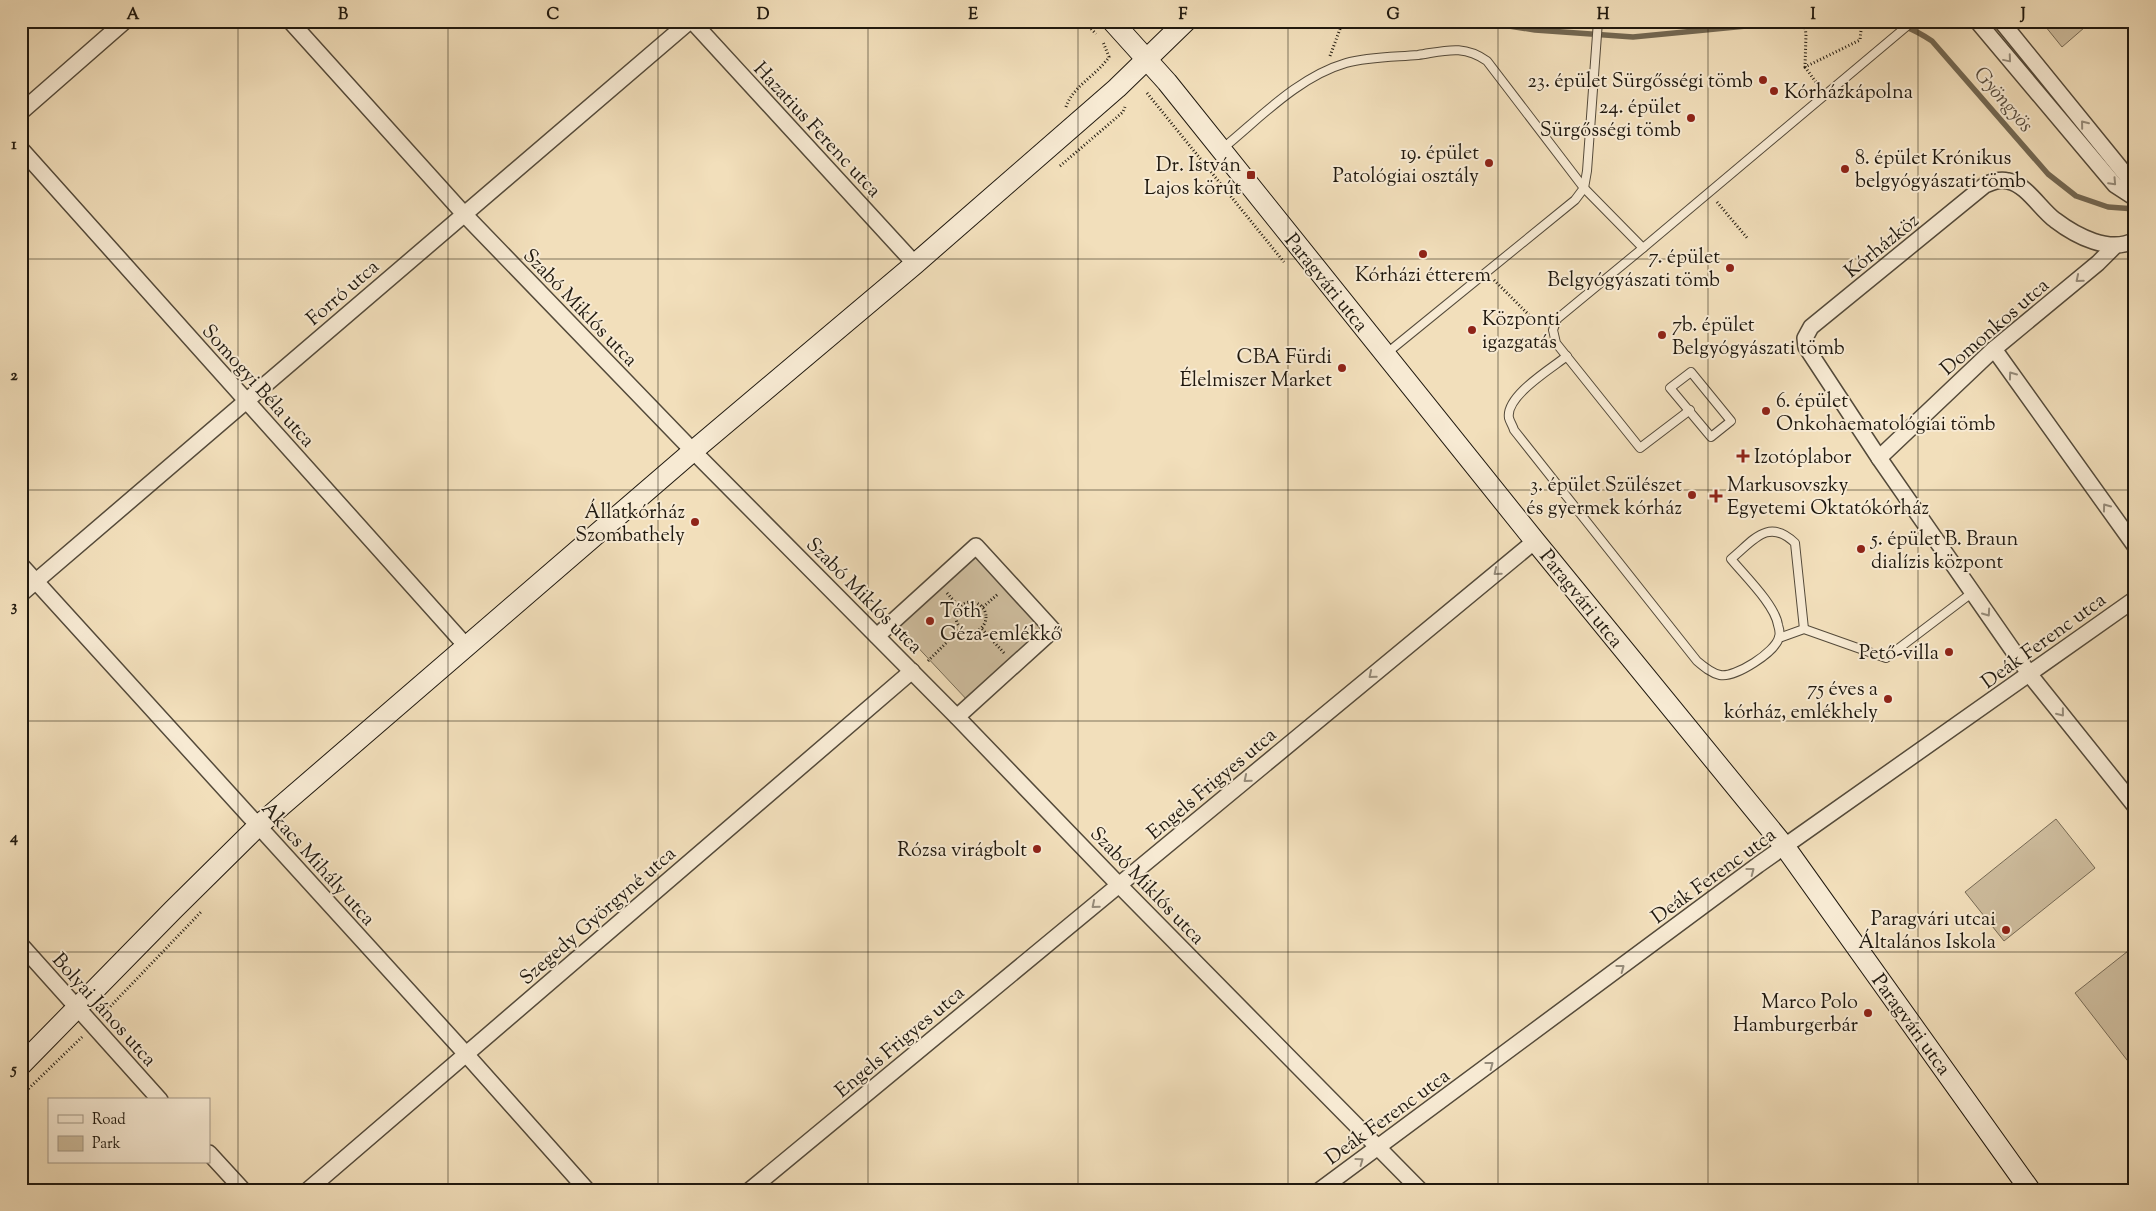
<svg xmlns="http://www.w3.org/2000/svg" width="2156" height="1211" viewBox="0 0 2156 1211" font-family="'Sorts Mill Goudy',serif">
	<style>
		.green { fill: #cebd9e; stroke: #776b56 }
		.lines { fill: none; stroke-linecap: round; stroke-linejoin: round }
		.stream { stroke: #736853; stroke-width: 5.5 }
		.lane-casing { stroke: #544a3a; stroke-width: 10 }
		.street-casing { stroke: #544a3a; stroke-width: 18 }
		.secondary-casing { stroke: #20190f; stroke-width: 22 }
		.path { stroke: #20190f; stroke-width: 3; stroke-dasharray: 1 2.5; stroke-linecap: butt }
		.lane { stroke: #f7ead3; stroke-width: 8 }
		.street { stroke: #f7ead3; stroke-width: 15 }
		.secondary { stroke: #f7ead3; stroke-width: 20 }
		.oneway { stroke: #968c7b }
		.grid { fill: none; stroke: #20190f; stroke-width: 1; stroke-opacity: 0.55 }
		.poi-dot { fill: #8f2418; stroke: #f7ead3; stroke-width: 2 }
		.labels { text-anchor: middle; stroke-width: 4; stroke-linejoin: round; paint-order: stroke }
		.poi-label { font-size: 20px; fill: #20190f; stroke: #f7ead3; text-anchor: end }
		.street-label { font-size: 20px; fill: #20190f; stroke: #f7ead3 }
		.water-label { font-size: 21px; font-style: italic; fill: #584d3d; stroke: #f7ead3 }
		.neatline { fill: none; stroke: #20190f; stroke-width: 2 }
		.grid-label { font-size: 16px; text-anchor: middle; font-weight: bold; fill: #20190f }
	</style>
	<rect width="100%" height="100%" fill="#f2dfbb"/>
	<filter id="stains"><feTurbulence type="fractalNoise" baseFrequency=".004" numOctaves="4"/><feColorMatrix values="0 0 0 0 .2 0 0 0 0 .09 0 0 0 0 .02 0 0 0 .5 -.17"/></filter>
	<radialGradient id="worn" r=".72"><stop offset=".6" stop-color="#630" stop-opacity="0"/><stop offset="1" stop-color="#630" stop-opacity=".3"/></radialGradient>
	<g class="green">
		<polygon points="2041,21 2092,21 2062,47"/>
		<polygon points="975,549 1049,628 969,702 895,623"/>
		<polygon points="2056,819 2095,868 2004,941 1965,892"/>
		<polygon points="2128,951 2135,959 2134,1069 2075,993"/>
	</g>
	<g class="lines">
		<g class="stream">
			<polyline points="1477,21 1535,30 1633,37 1798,21"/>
			<path d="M1877 21C1898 22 1914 29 1932 41L2048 174 2076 196 2108 207 2135 209"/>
		</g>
		<g class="lane-casing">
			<g id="lane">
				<path d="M1222 149C1260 118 1298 77 1346 63 1368 57 1395 57 1418 55 1445 51 1463 44 1487 61L1584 188 1643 248 1913 21"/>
				<polyline points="1643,248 1557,319 1553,330 1556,343 1640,448 1690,410"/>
				<polyline points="1387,353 1575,200 1584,188 1587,171 1598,21"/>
				<path d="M1567 356C1552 368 1505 396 1509 418 1510 422 1513 426 1514 430L1697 661C1704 667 1711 673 1720 675 1735 678 1776 652 1779 637 1780 634 1779 628 1778 625 1775 605 1745 576 1731 559 1753 541 1768 517 1795 543L1804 629"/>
				<polygon points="1691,372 1731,421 1711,437 1670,388"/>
				<polyline points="1779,638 1804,629 1886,658 1973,592"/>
			</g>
		</g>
		<g class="street-casing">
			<g id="street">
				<polyline points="290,21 464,214 693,451 957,717 1119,885 1420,1190"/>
				<polyline points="692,21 915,264"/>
				<polyline points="1977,21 2115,185 2135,198"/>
				<polyline points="2001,21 2126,175 2135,190"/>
				<polyline points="21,112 125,21"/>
				<polyline points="21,149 467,647"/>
				<path d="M2135 240C2110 254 2076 236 2055 220 2041 210 2026 184 2008 181 1999 179 1992 182 1985 185L1811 327 1805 338 1806 347 1879 458 2030 675 2135 806"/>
				<polyline points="1994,349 2135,546"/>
				<polyline points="1879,458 1994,349 2098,263 2115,246"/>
				<polyline points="21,565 465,1053 587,1190"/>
				<polyline points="21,594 690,21"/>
				<polyline points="877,636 976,546 1053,630 957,717"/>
				<polyline points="21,945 160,1100"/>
				<polyline points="209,1153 243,1190"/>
				<polyline points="308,1190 912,671"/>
				<polyline points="750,1190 1535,541"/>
				<polyline points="1320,1190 1758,865 2135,599"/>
			</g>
		</g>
		<g class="secondary-casing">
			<g id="secondary">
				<polyline points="1112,21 1167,82 1535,541 1785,847 2030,1190"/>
				<polyline points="21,1065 173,910 258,826 693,451 915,264 1117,88 1186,21"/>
			</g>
		</g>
		<g class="path">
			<polyline points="1084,21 1096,34"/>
			<polyline points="1153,21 1154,21"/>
			<polyline points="1804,21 1806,34 1805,67 1860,40 1862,21"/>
			<polyline points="1330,56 1343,21"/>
			<polyline points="1805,67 1818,85"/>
			<polyline points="1147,93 1284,262"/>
			<path d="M1066 107C1072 87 1097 75 1109 57L1103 42"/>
			<polyline points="1060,166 1123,112 1125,107"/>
			<polyline points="1717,202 1748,239"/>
			<polyline points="1494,280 1541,327"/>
			<polyline points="947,593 959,607"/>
			<circle cx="971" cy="617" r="15"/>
			<polyline points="983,607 998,594"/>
			<polyline points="982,629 1005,654"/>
			<polyline points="902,634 917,650"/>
			<polyline points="928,661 961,628"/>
			<polyline points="103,1014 201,912"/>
			<polyline points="21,1096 82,1037"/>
		</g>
		<use href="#lane" class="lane"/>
		<use href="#street" class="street"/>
		<use href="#secondary" class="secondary"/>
	</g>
	<defs><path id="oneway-chevron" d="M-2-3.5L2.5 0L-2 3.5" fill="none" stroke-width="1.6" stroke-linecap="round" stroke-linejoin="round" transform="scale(1.25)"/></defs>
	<g class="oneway">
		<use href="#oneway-chevron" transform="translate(2008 59) rotate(50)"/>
		<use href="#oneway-chevron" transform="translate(2084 124) rotate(-129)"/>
		<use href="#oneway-chevron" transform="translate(2113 182) rotate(47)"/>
		<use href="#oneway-chevron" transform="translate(2079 279) rotate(140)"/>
		<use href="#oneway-chevron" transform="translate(2012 375) rotate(-126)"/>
		<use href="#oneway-chevron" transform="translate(2106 507) rotate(-126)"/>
		<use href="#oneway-chevron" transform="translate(1497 572) rotate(140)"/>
		<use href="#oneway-chevron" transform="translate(1987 613) rotate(55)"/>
		<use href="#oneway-chevron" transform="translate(1372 675) rotate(140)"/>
		<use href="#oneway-chevron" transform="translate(2061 713) rotate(51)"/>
		<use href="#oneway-chevron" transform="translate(1247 779) rotate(140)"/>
		<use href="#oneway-chevron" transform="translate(1751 871) rotate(-37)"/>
		<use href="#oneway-chevron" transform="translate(1095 905) rotate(140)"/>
		<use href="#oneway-chevron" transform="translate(1621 968) rotate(-37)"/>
		<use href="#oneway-chevron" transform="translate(1490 1065) rotate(-37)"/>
		<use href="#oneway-chevron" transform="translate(1360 1161) rotate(-36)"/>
	</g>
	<path class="grid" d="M238 21V1190M448 21V1190M658 21V1190M868 21V1190M1078 21V1190M1288 21V1190M1498 21V1190M1708 21V1190M1918 21V1190M21 259H2135M21 490H2135M21 721H2135M21 952H2135"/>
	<g class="poi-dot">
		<circle cx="1763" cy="80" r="5"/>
		<circle cx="1774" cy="91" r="5"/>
		<circle cx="1691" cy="118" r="5"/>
		<circle cx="1489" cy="163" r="5"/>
		<circle cx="1845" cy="169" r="5"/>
		<rect x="1246" y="170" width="10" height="10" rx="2.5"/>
		<circle cx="1423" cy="254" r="5"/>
		<circle cx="1730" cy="268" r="5"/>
		<circle cx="1472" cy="330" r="5"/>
		<circle cx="1662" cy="335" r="5"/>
		<circle cx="1342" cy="368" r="5"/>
		<circle cx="1766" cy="411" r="5"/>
		<path d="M1740.5 448.5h5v5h5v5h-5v5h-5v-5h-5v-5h5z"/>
		<circle cx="1692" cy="495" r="5"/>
		<path d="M1713.5 488.5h5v5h5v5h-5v5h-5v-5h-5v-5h5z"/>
		<circle cx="695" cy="522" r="5"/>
		<circle cx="1861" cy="549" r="5"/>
		<circle cx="930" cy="621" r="5"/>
		<circle cx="1949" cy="652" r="5"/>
		<circle cx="1888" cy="699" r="5"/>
		<circle cx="1037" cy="849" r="5"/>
		<circle cx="2006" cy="930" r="5"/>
		<circle cx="1868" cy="1013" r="5"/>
	</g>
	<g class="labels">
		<g class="poi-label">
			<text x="1753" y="87">23. épület Sürgősségi tömb</text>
			<text x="1784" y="98" text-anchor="start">Kórházkápolna</text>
			<text x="1681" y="113">24. épület<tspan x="1681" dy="23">Sürgősségi tömb</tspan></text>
			<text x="1479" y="159">19. épület<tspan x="1479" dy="23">Patológiai osztály</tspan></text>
			<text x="1855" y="164" text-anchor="start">8. épület Krónikus<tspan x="1855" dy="23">belgyógyászati tömb</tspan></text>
			<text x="1241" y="171">Dr. István<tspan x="1241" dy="23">Lajos körút</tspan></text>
			<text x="1720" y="263">7. épület<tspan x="1720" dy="23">Belgyógyászati tömb</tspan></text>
			<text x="1423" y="281" text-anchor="middle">Kórházi étterem</text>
			<text x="1482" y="325" text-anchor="start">Központi<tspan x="1482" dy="23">igazgatás</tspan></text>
			<text x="1672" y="331" text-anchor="start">7b. épület<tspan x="1672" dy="23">Belgyógyászati tömb</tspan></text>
			<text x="1332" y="363">CBA Fürdi<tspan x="1332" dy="23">Élelmiszer Market</tspan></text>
			<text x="1776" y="407" text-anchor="start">6. épület<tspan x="1776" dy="23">Onkohaematológiai tömb</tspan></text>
			<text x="1754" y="463" text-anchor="start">Izotóplabor</text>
			<text x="1682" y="491">3. épület Szülészet<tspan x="1682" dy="23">és gyermek kórház</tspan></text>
			<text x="1727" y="491" text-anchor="start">Markusovszky<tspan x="1727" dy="23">Egyetemi Oktatókórház</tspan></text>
			<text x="685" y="518">Állatkórház<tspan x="685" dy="23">Szombathely</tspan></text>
			<text x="1871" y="545" text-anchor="start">5. épület B. Braun<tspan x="1871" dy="23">dialízis központ</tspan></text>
			<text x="940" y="617" text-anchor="start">Tóth<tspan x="940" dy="23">Géza-emlékkő</tspan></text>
			<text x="1939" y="659">Pető-villa</text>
			<text x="1878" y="695">75 éves a<tspan x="1878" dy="23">kórház, emlékhely</tspan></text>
			<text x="1027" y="856">Rózsa virágbolt</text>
			<text x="1996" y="925">Paragvári utcai<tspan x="1996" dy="23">Általános Iskola</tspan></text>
			<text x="1858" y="1008">Marco Polo<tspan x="1858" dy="23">Hamburgerbár</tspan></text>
		</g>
		<g class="street-label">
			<text transform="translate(818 129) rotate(47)" y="7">Hazatius Ferenc utca</text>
			<text transform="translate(1881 245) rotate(-39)" y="7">Kórházköz</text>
			<text transform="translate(1327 282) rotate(51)" y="7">Paragvári utca</text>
			<text transform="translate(342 292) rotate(-41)" y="7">Forró utca</text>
			<text transform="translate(581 307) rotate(46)" y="7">Szabó Miklós utca</text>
			<text transform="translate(1994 326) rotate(-41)" y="7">Domonkos utca</text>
			<text transform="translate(259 385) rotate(48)" y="7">Somogyi Béla utca</text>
			<text transform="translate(865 595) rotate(45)" y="7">Szabó Miklós utca</text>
			<text transform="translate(1582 598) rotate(51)" y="7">Paragvári utca</text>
			<text transform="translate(2043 640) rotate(-36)" y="7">Deák Ferenc utca</text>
			<text transform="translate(1211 783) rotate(-40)" y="7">Engels Frigyes utca</text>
			<text transform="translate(319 863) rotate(48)" y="7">Akacs Mihály utca</text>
			<text transform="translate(1713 875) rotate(-36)" y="7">Deák Ferenc utca</text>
			<text transform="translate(1148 885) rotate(46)" y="7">Szabó Miklós utca</text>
			<text transform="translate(597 915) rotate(-41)" y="7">Szegedy Györgyné utca</text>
			<text transform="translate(105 1009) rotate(48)" y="7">Bolyai János utca</text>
			<text transform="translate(1912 1024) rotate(54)" y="7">Paragvári utca</text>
			<text transform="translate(899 1041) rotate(-40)" y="7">Engels Frigyes utca</text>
			<text transform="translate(1387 1116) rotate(-36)" y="7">Deák Ferenc utca</text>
		</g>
		<g class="water-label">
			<text transform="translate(2004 99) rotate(49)" y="7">Gyöngyös</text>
		</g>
	</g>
	<rect width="2156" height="1211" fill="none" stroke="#f2dfbb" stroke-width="55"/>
	<rect x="48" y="1098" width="162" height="65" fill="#f7ead3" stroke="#a19685"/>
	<rect x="58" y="1115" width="25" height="8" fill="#f7ead3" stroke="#a19685"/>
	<text x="92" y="1124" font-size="15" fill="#20190f">Road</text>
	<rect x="58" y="1136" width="25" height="15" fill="#cebd9e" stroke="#a19685"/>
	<text x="92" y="1148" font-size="15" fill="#20190f">Park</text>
	<rect x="28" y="28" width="2100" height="1156" class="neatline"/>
	<g class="grid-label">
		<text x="133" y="19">A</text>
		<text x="343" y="19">B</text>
		<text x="553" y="19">C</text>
		<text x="763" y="19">D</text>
		<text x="973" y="19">E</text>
		<text x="1183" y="19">F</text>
		<text x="1393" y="19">G</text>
		<text x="1603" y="19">H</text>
		<text x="1813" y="19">I</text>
		<text x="2023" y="19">J</text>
		<text x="14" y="149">1</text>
		<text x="14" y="380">2</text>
		<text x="14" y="611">3</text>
		<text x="14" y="842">4</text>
		<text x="14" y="1074">5</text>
	</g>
	<rect width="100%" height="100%" filter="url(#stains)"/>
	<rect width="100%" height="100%" fill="url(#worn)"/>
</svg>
